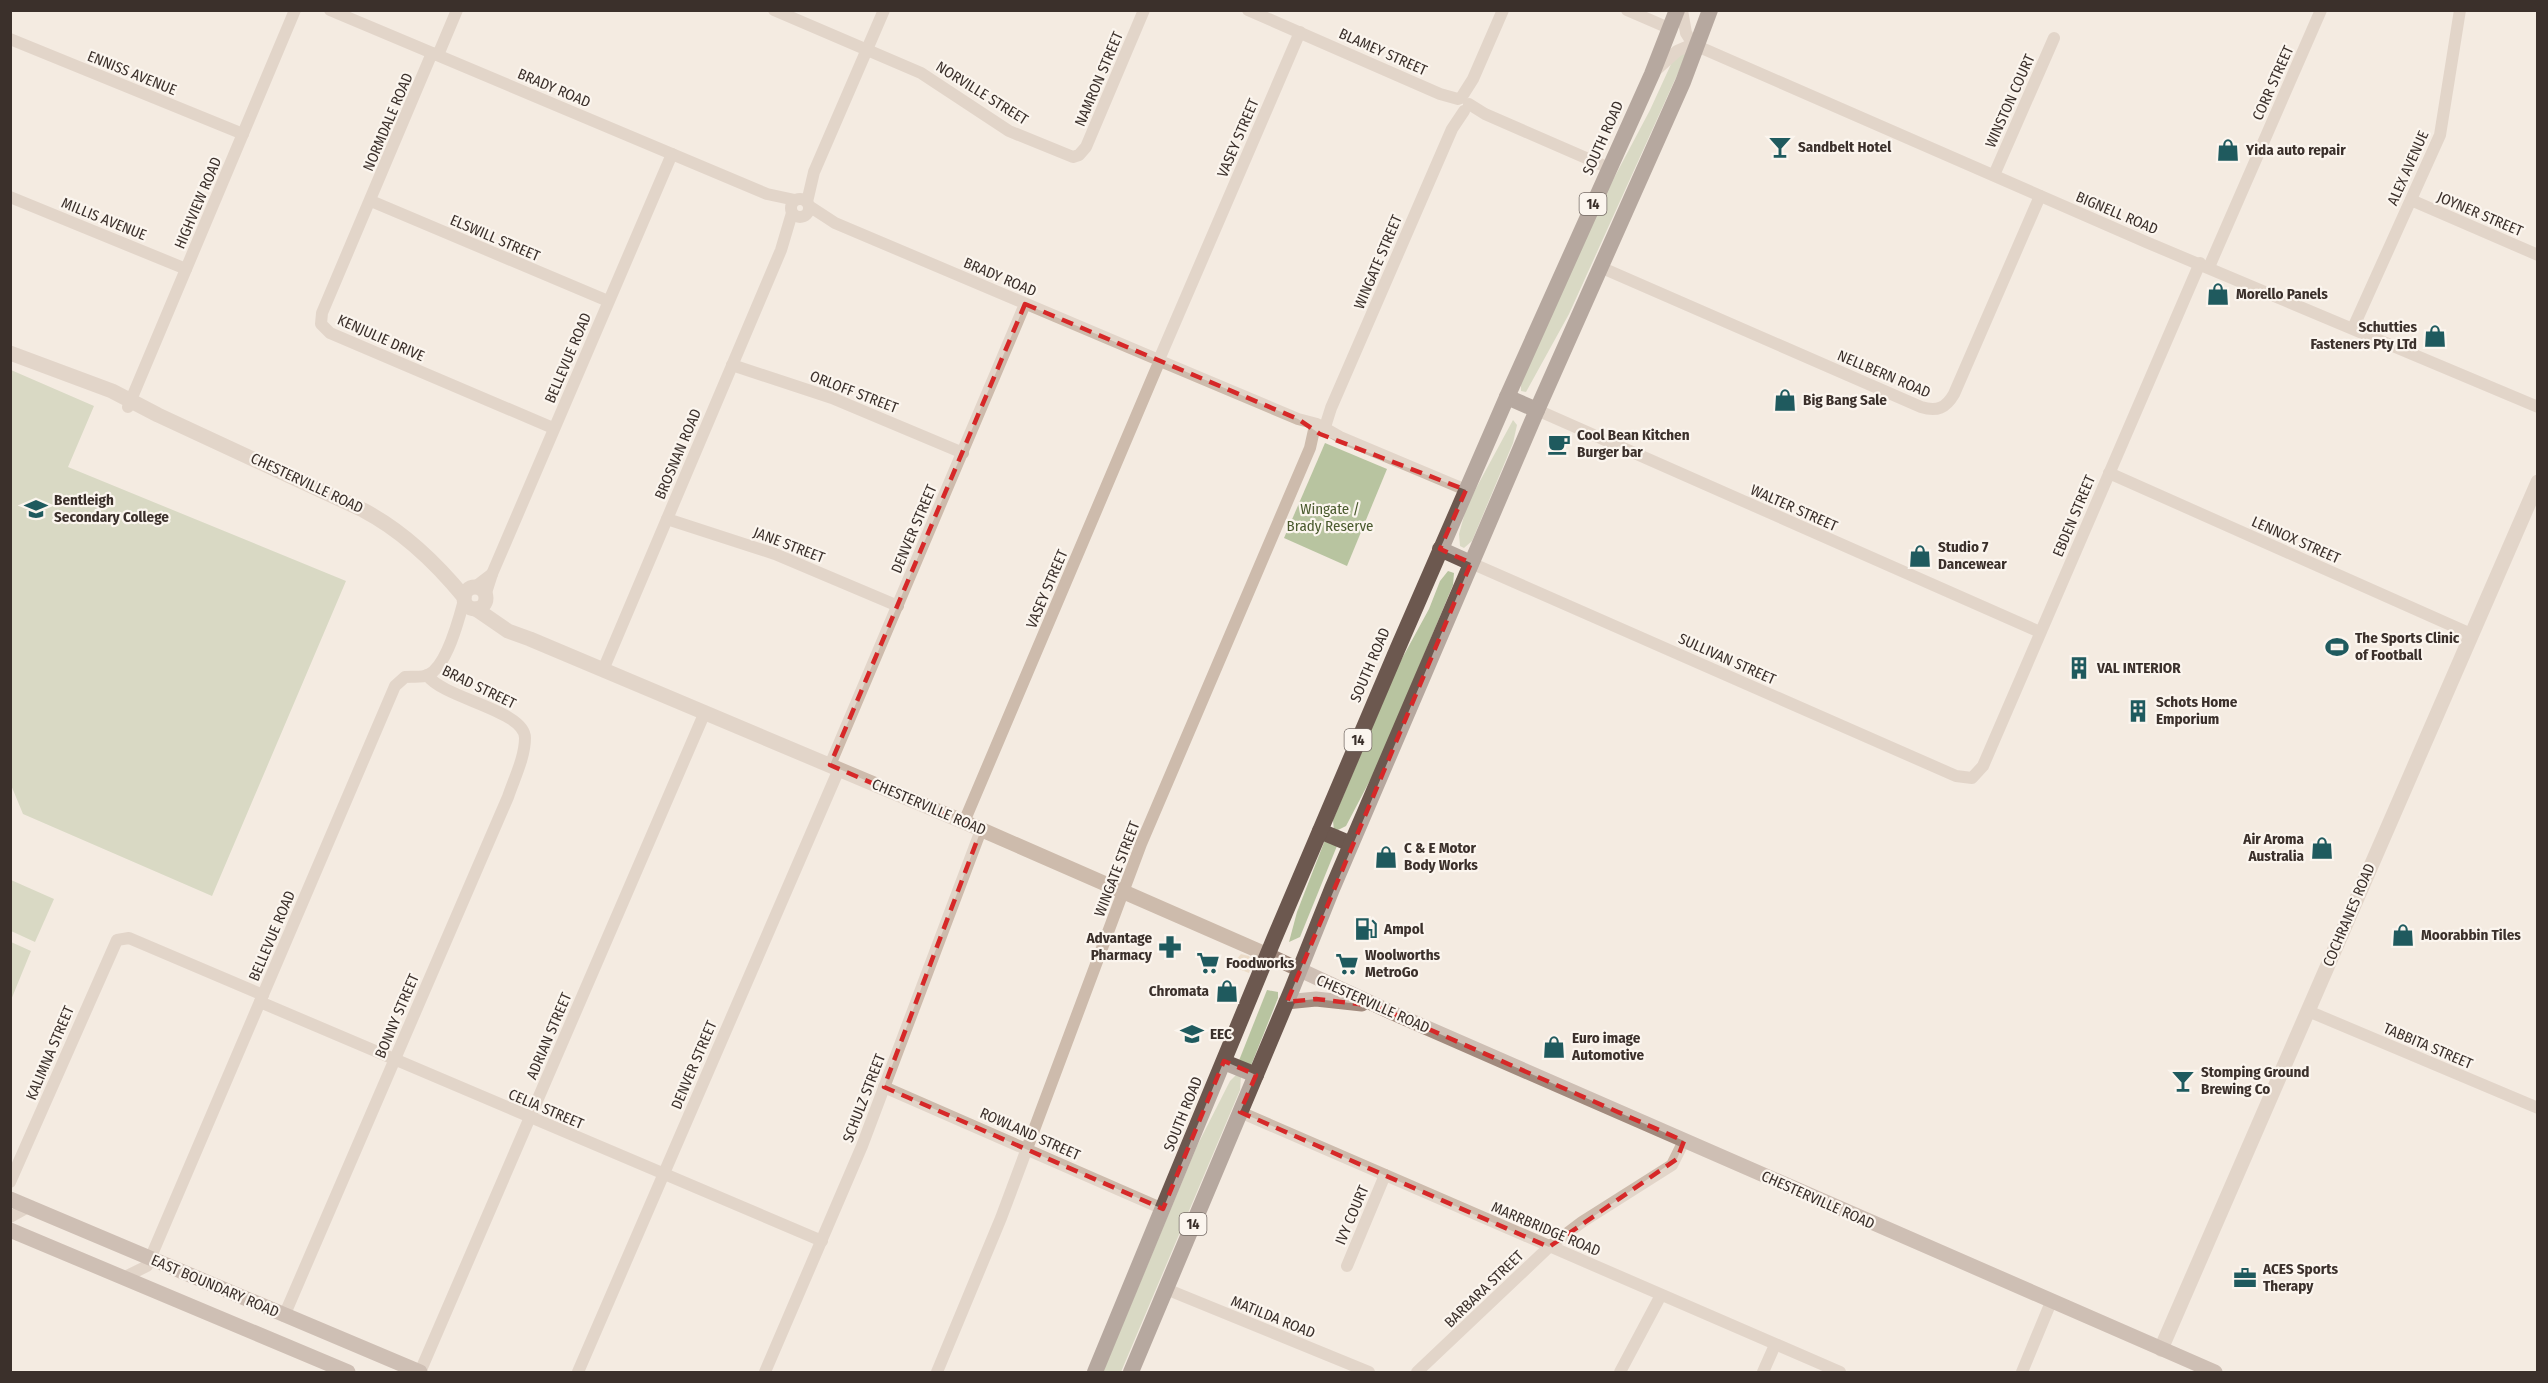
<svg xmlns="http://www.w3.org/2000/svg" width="2548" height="1383" viewBox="0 0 2548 1383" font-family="'Fira Sans Condensed',sans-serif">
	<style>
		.green { fill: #b8c4a0 }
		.plaza { fill: #ecdcc8 }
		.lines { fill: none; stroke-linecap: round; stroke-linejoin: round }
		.minor { stroke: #cdbbac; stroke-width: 12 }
		.tertiary { stroke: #cdbbac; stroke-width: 15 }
		.secondary { stroke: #a18a7d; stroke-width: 15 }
		.trunk { stroke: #6c584f; stroke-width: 16 }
		.marked { fill: none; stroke: #d62828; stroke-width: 4.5; stroke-dasharray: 12 8; stroke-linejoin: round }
		.labels { text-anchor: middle; stroke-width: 4.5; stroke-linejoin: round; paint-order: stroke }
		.shield { fill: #fbf5ee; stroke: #756b66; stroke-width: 1.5 }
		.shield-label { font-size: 14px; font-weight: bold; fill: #3b302b }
		.street-label { font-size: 15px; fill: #3b302b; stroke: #fbf5ee }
		.poi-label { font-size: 15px; font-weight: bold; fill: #3b302b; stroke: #fbf5ee; text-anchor: start }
		.park-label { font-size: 15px; fill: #4a5a2e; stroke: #fbf5ee }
	</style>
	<rect width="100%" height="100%" fill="#f4ebe1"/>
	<g class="green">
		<polygon points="1687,53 1569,314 1526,392 1521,391 1521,382 1596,212 1650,110 1672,62 1676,56"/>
		<polygon points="11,370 94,406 68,467 346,581 212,896 23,814 11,785"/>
		<polygon points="1513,420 1517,425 1513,443 1472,541 1464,548 1460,546 1459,534 1467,505"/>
		<polygon points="1325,443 1387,469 1347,566 1284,538"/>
		<polygon points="1448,571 1454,573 1453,585 1378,765 1346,826 1334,832 1333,820 1399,664 1429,609 1440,581"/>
		<polygon points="1325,840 1337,846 1300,937 1289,942 1297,912"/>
		<polygon points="11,880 54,899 35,942 11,931"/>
		<polygon points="11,942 31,951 11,1000"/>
		<polygon points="1267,990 1278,992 1278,998 1250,1068 1238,1063"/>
		<polygon points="1236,1075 1241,1076 1240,1090 1121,1372 1103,1372 1197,1146 1230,1081"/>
	</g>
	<polygon class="plaza" points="1241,954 1249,956 1252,963 1249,973 1231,966"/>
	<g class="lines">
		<g class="minor">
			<polyline points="330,10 767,194 795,200"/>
			<polyline points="774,10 921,73 1009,131 1073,157 1079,155 1086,147 1144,10"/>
			<polyline points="1248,10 1440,94 1458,99"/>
			<polyline points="1627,10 1671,29"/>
			<polyline points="10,39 243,134"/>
			<polyline points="1697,46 2146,242 2538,407"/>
			<polyline points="432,53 322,313 321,324 330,333 553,428"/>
			<polyline points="438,55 457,10"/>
			<polyline points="1655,71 1677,51 1693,44 1686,33 1682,10"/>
			<polyline points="1461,98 1473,79 1503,10"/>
			<polyline points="1469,104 1485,114 1609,168"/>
			<polyline points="1994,175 2054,38"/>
			<polyline points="10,197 186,269"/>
			<circle cx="800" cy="208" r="9"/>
			<polyline points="2411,200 2538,255"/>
			<polyline points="371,201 608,301"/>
			<polyline points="807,202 814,172 884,10"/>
			<polyline points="809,206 835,223 1154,358"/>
			<path d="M1600 267 1921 407C1937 412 1946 408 1954 394L2040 196"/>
			<polyline points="2209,267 2321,10"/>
			<polyline points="2353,328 2440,135 2460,10"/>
			<polyline points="1161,355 1300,32"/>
			<polyline points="1165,363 1298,419 1317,424"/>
			<polyline points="732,365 832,398 963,453"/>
			<polyline points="128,407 295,10"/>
			<polyline points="1537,410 2040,632"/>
			<polyline points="1325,427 1331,408 1452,129 1464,111"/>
			<polyline points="1326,429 1340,437 1466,490"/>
			<polyline points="2109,473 2471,634"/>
			<polyline points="667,519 775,554 898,606"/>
			<polyline points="1471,563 1956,776 1972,778 1983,766 2200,263"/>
			<polyline points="475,587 492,574"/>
			<polyline points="485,596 492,574 672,154"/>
			<polyline points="603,670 781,250 792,213"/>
			<polyline points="830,765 1025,304"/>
			<polyline points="964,822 1157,367"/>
			<polyline points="260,1002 822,1241"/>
			<polyline points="2308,1011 2538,1108"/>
			<polyline points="884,1087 1163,1209"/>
			<polyline points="1240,1112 1840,1372"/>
			<polyline points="10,1182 117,940 129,938 263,995"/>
			<polyline points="10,1217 28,1207"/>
			<polyline points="1347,1266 1385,1175"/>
			<path d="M123 1278 147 1266 150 1259 395 686 405 677C413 676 421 678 428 675 447 666 459 619 464 600"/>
			<polyline points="1166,1289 1369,1372"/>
			<path d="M284 1316 508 797C514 779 525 757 525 738 525 710 444 699 427 675"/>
			<polyline points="420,1372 705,712"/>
			<polyline points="578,1372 839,769"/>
			<polyline points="765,1372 862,1146 981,830"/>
			<polyline points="937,1372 1001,1218 1141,844 1310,448 1314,430"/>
			<polyline points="1417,1372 1549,1247 1582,1222 1672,1165 1684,1141"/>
			<polyline points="1620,1372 1661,1295"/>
			<polyline points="1763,1372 1775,1345"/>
			<polyline points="2022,1372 2051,1302"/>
		</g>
		<g class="tertiary">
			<path d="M10 353 112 391 158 415 363 510C401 530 437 564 464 597"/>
			<circle cx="475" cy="598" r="11"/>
			<polyline points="476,609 508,631 530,639 964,822 1268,955"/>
			<polyline points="2161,1349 2538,482"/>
		</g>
		<g class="secondary">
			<polyline points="1268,955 1395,1014 2215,1372"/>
			<polyline points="1286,1002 1316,999 1362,1004"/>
			<polyline points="10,1199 420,1372"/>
			<polyline points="10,1230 348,1372"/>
		</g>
		<g class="trunk">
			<polyline points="1507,397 1537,410"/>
			<polyline points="1440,549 1471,563"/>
			<polyline points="1320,831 1351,844"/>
			<polyline points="1224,1062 1256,1075"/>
			<polyline points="1095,1372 1274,939 1397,650 1507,397 1652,74 1677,10"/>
			<polyline points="1131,1372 1292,989 1332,889 1537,410 1683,82 1710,10"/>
		</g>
	</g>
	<path d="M0 0H2548V1383H0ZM1025 304 1298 419 1320 434 1466 490 1440 549 1471 563 1287 1002 1316 999 1376 1006 1684 1141 1677 1159 1549 1247 1240 1112 1256 1075 1224 1061 1163 1209 884 1087 981 830 830 765Z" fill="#f4ebe1" fill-opacity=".55" fill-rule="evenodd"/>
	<path class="marked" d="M1025 304 1298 419 1320 434 1466 490 1440 549 1471 563 1287 1002 1316 999 1376 1006 1684 1141 1677 1159 1549 1247 1240 1112 1256 1075 1224 1061 1163 1209 884 1087 981 830 830 765Z"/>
	<defs>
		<g id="bar-bare" transform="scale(1.8)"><path d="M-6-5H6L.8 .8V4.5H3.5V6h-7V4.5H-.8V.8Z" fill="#1f5a5e" stroke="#fbf5ee" stroke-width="2.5" paint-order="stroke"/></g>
		<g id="shop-bare" transform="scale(1.8)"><path d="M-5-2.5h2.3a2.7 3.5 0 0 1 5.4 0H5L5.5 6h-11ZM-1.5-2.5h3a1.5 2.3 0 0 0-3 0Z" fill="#1f5a5e" stroke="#fbf5ee" stroke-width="2.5" paint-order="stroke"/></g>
		<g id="cafe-bare" transform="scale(1.8)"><path d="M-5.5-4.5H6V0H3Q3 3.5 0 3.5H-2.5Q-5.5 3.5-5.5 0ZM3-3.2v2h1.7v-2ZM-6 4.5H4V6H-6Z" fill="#1f5a5e" stroke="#fbf5ee" stroke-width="2.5" paint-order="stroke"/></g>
		<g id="school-bare" transform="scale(1.8)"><path d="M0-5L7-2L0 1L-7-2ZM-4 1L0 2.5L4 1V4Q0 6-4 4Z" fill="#1f5a5e" stroke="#fbf5ee" stroke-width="2.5" paint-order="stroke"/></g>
		<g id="stadium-bare" transform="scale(1.8)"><path d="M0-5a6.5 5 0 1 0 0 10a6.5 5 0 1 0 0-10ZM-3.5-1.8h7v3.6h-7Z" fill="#1f5a5e" stroke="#fbf5ee" stroke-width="2.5" paint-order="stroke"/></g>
		<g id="building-bare" transform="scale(1.8)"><path d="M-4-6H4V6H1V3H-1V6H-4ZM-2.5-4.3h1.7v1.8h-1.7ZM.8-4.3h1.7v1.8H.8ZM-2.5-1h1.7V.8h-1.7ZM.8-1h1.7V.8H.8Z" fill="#1f5a5e" stroke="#fbf5ee" stroke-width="2.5" paint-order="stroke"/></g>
		<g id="fuel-bare" transform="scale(1.8)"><path d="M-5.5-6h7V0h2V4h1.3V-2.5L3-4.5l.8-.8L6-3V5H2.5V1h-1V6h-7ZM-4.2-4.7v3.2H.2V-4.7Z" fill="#1f5a5e" stroke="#fbf5ee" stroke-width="2.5" paint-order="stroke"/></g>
		<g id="pharmacy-bare" transform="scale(1.8)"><path d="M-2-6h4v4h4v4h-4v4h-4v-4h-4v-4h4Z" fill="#1f5a5e" stroke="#fbf5ee" stroke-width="2.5" paint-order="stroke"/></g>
		<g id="supermarket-bare" transform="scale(1.8)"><path d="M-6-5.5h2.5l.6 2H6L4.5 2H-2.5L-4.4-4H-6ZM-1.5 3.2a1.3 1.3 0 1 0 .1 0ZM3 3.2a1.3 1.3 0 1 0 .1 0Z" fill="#1f5a5e" stroke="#fbf5ee" stroke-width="2.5" paint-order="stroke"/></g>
		<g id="office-bare" transform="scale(1.8)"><path d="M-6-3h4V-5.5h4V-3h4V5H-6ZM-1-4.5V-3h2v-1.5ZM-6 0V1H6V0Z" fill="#1f5a5e" stroke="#fbf5ee" stroke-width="2.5" paint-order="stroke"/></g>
	</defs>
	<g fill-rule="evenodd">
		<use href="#bar-bare" x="1780" y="147"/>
		<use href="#shop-bare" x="2228" y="150"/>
		<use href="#shop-bare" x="2218" y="294"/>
		<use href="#shop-bare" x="2435" y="336"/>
		<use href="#shop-bare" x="1785" y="400"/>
		<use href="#cafe-bare" x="1559" y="444"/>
		<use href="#school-bare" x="36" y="509"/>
		<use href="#shop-bare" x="1920" y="556"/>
		<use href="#stadium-bare" x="2337" y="647"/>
		<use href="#building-bare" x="2079" y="668"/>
		<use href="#building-bare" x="2138" y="711"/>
		<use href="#shop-bare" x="2322" y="848"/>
		<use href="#shop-bare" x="1386" y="857"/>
		<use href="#fuel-bare" x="1366" y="929"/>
		<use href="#shop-bare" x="2403" y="935"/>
		<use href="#pharmacy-bare" x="1170" y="947"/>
		<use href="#supermarket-bare" x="1208" y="963"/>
		<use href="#supermarket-bare" x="1347" y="964"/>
		<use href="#shop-bare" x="1227" y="991"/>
		<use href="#school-bare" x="1192" y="1034"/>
		<use href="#shop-bare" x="1554" y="1047"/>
		<use href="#bar-bare" x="2183" y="1081"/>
		<use href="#office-bare" x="2245" y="1278"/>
	</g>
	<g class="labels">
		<g class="shield">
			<rect x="1579.5" y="193" width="27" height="22" rx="4.5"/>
			<rect x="1344.5" y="729" width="27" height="22" rx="4.5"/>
			<rect x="1179.5" y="1213" width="27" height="22" rx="4.5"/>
		</g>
		<g class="shield-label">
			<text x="1593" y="209">14</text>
			<text x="1358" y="745">14</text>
			<text x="1193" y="1229">14</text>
		</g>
		<g class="street-label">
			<text transform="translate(1383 52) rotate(24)" y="5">BLAMEY STREET</text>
			<text transform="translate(132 73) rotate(22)" y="5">ENNISS AVENUE</text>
			<text transform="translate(1099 79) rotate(-67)" y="5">NAMRON STREET</text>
			<text transform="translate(2273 83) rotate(-66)" y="5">CORR STREET</text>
			<text transform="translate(554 88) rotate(23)" y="5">BRADY ROAD</text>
			<text transform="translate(982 93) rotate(32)" y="5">NORVILLE STREET</text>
			<text transform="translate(2010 101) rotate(-66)" y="5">WINSTON COURT</text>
			<text transform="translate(388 122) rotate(-67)" y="5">NORMDALE ROAD</text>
			<text transform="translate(1238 138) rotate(-67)" y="5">VASEY STREET</text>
			<text transform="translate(1603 138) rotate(-66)" y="5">SOUTH ROAD</text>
			<text transform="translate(2408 168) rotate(-66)" y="5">ALEX AVENUE</text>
			<text transform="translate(198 203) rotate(-67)" y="5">HIGHVIEW ROAD</text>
			<text transform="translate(2117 213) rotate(23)" y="5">BIGNELL ROAD</text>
			<text transform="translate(2480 214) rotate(23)" y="5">JOYNER STREET</text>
			<text transform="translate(104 219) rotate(22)" y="5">MILLIS AVENUE</text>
			<text transform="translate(495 238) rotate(23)" y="5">ELSWILL STREET</text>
			<text transform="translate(1378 262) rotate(-67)" y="5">WINGATE STREET</text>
			<text transform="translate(1000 277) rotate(23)" y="5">BRADY ROAD</text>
			<text transform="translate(381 338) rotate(24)" y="5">KENJULIE DRIVE</text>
			<text transform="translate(568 358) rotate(-67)" y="5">BELLEVUE ROAD</text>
			<text transform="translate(1884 374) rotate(23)" y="5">NELLBERN ROAD</text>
			<text transform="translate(854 392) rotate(21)" y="5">ORLOFF STREET</text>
			<text transform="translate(678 454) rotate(-67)" y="5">BROSNAN ROAD</text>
			<text transform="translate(307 483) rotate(25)" y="5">CHESTERVILLE ROAD</text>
			<text transform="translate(1794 508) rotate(24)" y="5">WALTER STREET</text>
			<text transform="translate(2074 516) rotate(-67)" y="5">EBDEN STREET</text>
			<text transform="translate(914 529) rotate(-67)" y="5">DENVER STREET</text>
			<text transform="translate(2296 540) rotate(24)" y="5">LENNOX STREET</text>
			<text transform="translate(789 545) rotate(21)" y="5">JANE STREET</text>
			<text transform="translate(1047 589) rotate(-67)" y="5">VASEY STREET</text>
			<text transform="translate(1727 659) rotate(24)" y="5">SULLIVAN STREET</text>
			<text transform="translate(1370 665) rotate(-67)" y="5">SOUTH ROAD</text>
			<text transform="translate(479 687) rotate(26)" y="5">BRAD STREET</text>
			<text transform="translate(929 807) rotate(23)" y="5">CHESTERVILLE ROAD</text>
			<text transform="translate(1117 869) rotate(-69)" y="5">WINGATE STREET</text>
			<text transform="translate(2349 915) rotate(-67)" y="5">COCHRANES ROAD</text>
			<text transform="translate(272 936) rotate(-67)" y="5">BELLEVUE ROAD</text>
			<text transform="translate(1373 1004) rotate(24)" y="5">CHESTERVILLE ROAD</text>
			<text transform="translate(397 1016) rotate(-67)" y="5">BONNY STREET</text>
			<text transform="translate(549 1036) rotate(-67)" y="5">ADRIAN STREET</text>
			<text transform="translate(2428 1046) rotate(23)" y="5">TABBITA STREET</text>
			<text transform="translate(50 1053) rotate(-67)" y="5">KALIMNA STREET</text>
			<text transform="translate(694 1065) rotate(-67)" y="5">DENVER STREET</text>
			<text transform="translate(864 1098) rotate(-69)" y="5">SCHULZ STREET</text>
			<text transform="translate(546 1109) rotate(23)" y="5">CELIA STREET</text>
			<text transform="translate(1183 1114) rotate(-68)" y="5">SOUTH ROAD</text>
			<text transform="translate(1030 1134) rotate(24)" y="5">ROWLAND STREET</text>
			<text transform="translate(1818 1200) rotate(24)" y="5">CHESTERVILLE ROAD</text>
			<text transform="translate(1352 1215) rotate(-67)" y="5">IVY COURT</text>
			<text transform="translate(1546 1229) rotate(23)" y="5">MARRBRIDGE ROAD</text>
			<text transform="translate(215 1286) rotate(23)" y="5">EAST BOUNDARY ROAD</text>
			<text transform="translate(1484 1289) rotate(-44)" y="5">BARBARA STREET</text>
			<text transform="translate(1273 1317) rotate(22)" y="5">MATILDA ROAD</text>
		</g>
		<g class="poi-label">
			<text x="1798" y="152">Sandbelt Hotel</text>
			<text x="2246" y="155">Yida auto repair</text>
			<text x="2236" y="299">Morello Panels</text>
			<text x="2417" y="332" text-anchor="end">Schutties<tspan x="2417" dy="17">Fasteners Pty LTd</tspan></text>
			<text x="1803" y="405">Big Bang Sale</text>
			<text x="1577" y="440">Cool Bean Kitchen<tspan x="1577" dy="17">Burger bar</tspan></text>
			<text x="54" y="505">Bentleigh<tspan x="54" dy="17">Secondary College</tspan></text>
			<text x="1938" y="552">Studio 7<tspan x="1938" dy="17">Dancewear</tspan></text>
			<text x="2355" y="643">The Sports Clinic<tspan x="2355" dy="17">of Football</tspan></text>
			<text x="2097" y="673">VAL INTERIOR</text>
			<text x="2156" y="707">Schots Home<tspan x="2156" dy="17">Emporium</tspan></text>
			<text x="2304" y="844" text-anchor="end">Air Aroma<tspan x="2304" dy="17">Australia</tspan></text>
			<text x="1404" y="853">C &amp; E Motor<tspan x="1404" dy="17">Body Works</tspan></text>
			<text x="1384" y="934">Ampol</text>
			<text x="2421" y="940">Moorabbin Tiles</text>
			<text x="1152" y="943" text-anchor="end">Advantage<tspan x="1152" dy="17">Pharmacy</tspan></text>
			<text x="1365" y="960">Woolworths<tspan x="1365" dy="17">MetroGo</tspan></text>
			<text x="1226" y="968">Foodworks</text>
			<text x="1209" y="996" text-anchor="end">Chromata</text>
			<text x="1210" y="1039">EEC</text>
			<text x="1572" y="1043">Euro image<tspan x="1572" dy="17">Automotive</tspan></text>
			<text x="2201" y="1077">Stomping Ground<tspan x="2201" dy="17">Brewing Co</tspan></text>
			<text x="2263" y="1274">ACES Sports<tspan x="2263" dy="17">Therapy</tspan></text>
		</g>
		<g class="park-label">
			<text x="1330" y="514">Wingate /<tspan x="1330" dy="17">Brady Reserve</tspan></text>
		</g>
	</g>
	<rect width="2548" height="1383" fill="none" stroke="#3b302b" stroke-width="24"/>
</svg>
